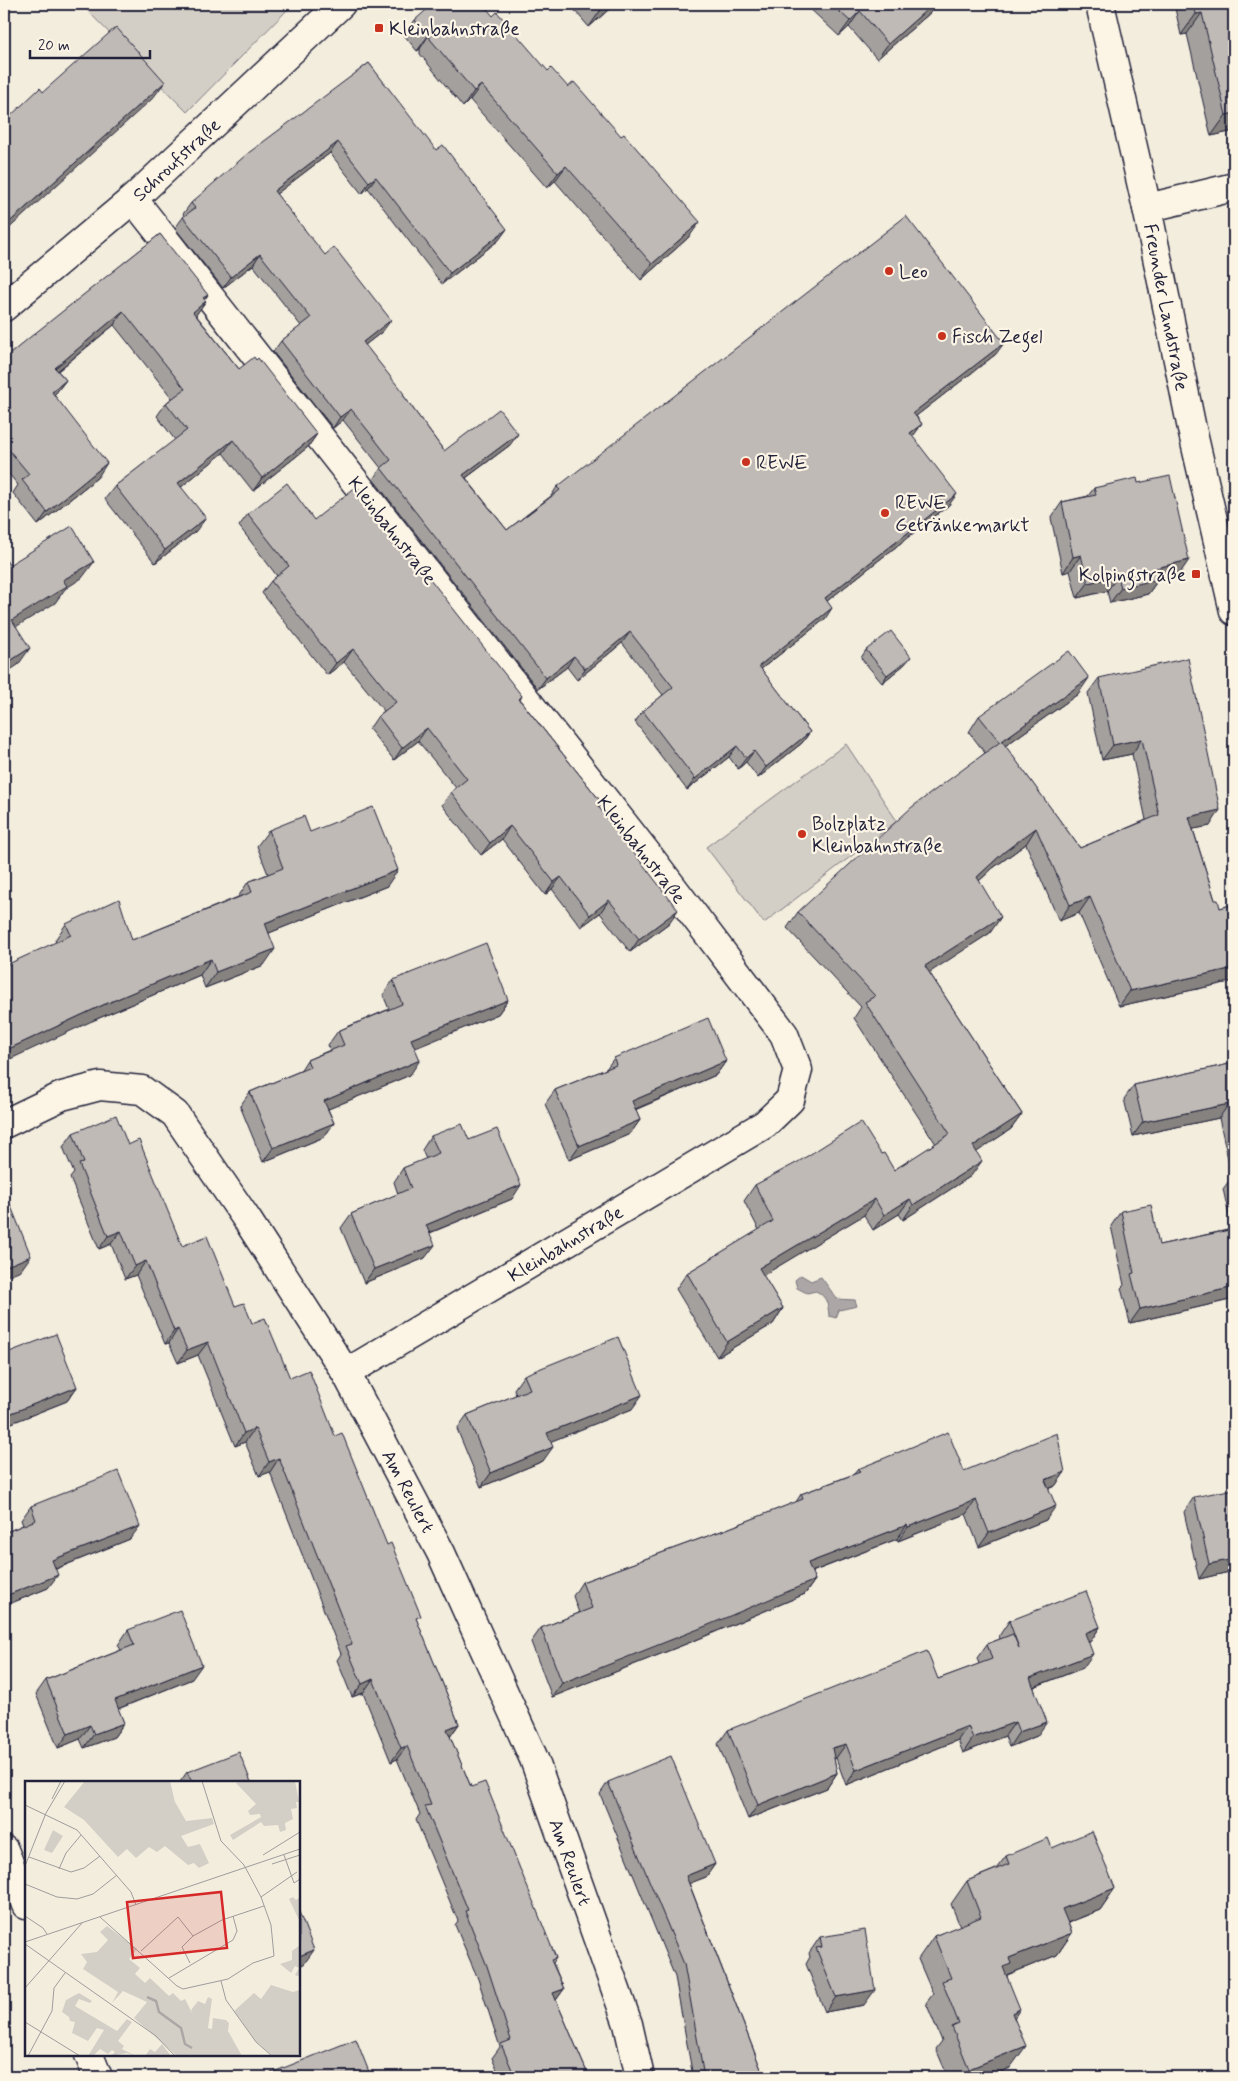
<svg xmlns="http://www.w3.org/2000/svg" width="1238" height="2081" viewBox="0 0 1238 2081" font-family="Mynerve,sans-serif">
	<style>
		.green { fill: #d4cfc6; stroke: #7b7880 }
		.water { fill: #aca7a6; stroke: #75727b }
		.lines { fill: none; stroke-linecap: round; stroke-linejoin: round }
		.minor-casing { stroke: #22223b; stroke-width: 31 }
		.major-casing { stroke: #22223b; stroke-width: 31 }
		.minor { stroke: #fcf5e5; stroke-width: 28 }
		.major { stroke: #fcf5e5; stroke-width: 28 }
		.wall { fill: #a4a09d; stroke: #22223b }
		.shaded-wall { fill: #86827f; stroke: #22223b }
		.building { fill: #bfbab6; stroke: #22223b }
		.poi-dot { fill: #c8321e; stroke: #fcf5e5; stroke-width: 2 }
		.labels { text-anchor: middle; stroke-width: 4.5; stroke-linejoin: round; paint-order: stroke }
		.poi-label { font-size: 19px; fill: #22223b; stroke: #fcf5e5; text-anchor: start }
		.street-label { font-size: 19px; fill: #22223b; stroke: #fcf5e5 }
		.inset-river { fill: none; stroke: #aca7a6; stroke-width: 2.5 }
		.inset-road { fill: none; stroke: #9f9c9d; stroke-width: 1 }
		.view { fill: #d62828; fill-opacity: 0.15; stroke: #d62828; stroke-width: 2.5 }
		.inset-edge { fill: none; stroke: #22223b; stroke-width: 2.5 }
	</style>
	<rect width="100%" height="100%" fill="#f3edde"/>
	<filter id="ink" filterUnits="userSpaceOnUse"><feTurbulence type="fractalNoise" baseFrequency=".02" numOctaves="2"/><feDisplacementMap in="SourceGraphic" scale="10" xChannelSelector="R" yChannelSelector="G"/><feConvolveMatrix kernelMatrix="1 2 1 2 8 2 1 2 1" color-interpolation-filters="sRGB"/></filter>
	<g filter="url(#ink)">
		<g class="green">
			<polygon points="81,4 293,4 187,112"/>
			<polygon points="846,744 897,821 764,923 706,847"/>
		</g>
		<path class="water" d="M801 1275 811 1281 821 1277 837 1299 855 1300 857 1306 839 1310 836 1318 829 1316C828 1304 827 1297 816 1291L807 1293 797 1288 795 1280Z"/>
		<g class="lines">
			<g class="minor-casing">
				<g id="minor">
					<polyline points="133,199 652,860 784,1034 798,1070 790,1100 765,1124 346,1373"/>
					<polyline points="1147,208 1234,187"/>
					<polyline points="4,307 133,199 341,4"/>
					<polyline points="4,1124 62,1096 100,1086 142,1090 175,1114 248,1221 346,1373 441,1553 534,1759 628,2024 640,2077"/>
					<polyline points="4,1850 26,1905"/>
					<polyline points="89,2055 98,2077"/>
				</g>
			</g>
			<g class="major-casing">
				<polyline id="major" points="1100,4 1147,208 1192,429 1234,611"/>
			</g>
			<use href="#minor" class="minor"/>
			<use href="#major" class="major"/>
		</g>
		<g class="wall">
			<polygon points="569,4 615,4 589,27"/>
			<polygon points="805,4 936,4 930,13 877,59 849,27 839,36"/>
			<polygon points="1174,4 1234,4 1234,131 1211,136 1187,34 1181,35"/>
			<polygon points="493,16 689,237 641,280 555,181 547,188 470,100 463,107 420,54 420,49 417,51 404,35 415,20"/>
			<polygon points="369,63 499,240 442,284 368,188 362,194 330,153 276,194 383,331 365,345 403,395 444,451 510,445 466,478 507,530 551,496 557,487 996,354 916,416 922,424 912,436 949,505 827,601 825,619 761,669 810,732 802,743 758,778 746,762 738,769 729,757 687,790 635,722 643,711 663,695 622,643 577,680 567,667 538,689 373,479 381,468 343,420 333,428 273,352 281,341 301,326 253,265 223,288 175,228 184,216 183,214 191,203"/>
			<polygon points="160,234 204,300 196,315 239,369 317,434 308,447 253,491 223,453 181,487 196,531 155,563 105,499 115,486 175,440 157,416 166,403 172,398 114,325 58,371 66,380 54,395 98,477 38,525 13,493 18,485 4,468 4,359"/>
			<polygon points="1234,239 1234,267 1230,246"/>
			<polygon points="1234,292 1234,321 1229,299"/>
			<polygon points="1138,483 1178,576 1158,580 1148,594 1110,603 1107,591 1077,598 1070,571 1063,573 1051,518 1062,502 1088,496 1094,488"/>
			<polygon points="248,514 314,520 522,696 520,700 602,803 599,808 669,923 630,952 600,913 581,927 552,889 545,895 502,839 481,855 442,805 451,792 456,788 418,741 394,760 369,729 378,716 384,711 344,662 327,675 262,593 271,581 277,576 239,526"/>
			<polygon points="866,650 905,664 882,683 861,658"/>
			<polygon points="1099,678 1210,826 1193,829 1215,900 1220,908 1234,904 1234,981 1119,1006 1079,913 1059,921 1026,844 993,868 979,881 990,933 929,972 1022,1114 1011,1129 976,1152 971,1176 903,1220 899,1214 873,1230 864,1215 763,1275 783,1308 773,1324 717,1357 676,1289 687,1273 759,1230 744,1201 755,1185 881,1154 894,1170 936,1144 854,1018 861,1007 787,928 798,912 985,753 969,732 979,716 1078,694 1005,746 1080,848 1146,820 1132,754 1102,760 1088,693"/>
			<polygon points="269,830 310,832 387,886 269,933 264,965 205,988 200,975 92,1021 55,940 66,924 132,940 238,897 248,882 268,874 257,846"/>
			<polygon points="393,980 508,1000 498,1014 414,1048 410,1075 328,1109 334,1123 324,1137 263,1162 240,1106 250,1092 300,1071 307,1060 330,1050 328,1045 338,1031 389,1009 383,995"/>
			<polygon points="614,1058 726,1061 716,1075 635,1110 640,1120 630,1134 569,1160 545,1104 555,1090 606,1069"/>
			<polygon points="1234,1063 1234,1299 1130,1323 1121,1288 1124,1285 1111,1226 1121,1211 1159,1245 1232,1229 1223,1189 1232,1177 1219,1118 1133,1136 1124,1099 1134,1085"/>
			<polygon points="73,1133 128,1145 182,1246 235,1306 252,1323 290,1378 335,1436 417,1621 459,1724 450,1737 471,1787 556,1958 553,1963 564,1989 556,2000 589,2077 500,2077 492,2058 500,2047 478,1979 455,1925 458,1921 416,1820 420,1814 397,1759 391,1762 363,1693 352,1697 337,1660 341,1654 270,1472 259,1476 245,1442 235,1446 198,1355 178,1363 169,1343 165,1344 136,1275 125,1279 111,1244 99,1249 70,1178 74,1173 63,1147"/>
			<polygon points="431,1136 469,1140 512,1199 430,1233 425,1258 364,1283 341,1228 351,1214 398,1194 394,1182 403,1168 426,1159 422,1150"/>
			<polygon points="4,1354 77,1387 67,1401 4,1426"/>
			<polygon points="524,1375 632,1409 551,1441 543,1461 481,1487 457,1429 467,1415 516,1395 514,1389"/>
			<polygon points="858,1469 964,1471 1065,1472 1055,1486 1049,1488 1046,1520 979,1547 966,1514 898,1541 897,1539 812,1572 815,1580 805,1594 696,1640 552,1697 531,1642 541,1628 579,1613 573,1596 582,1582 727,1529 796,1502 801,1494 854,1474"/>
			<polygon points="1194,1497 1229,1572 1199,1579 1184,1512"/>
			<polygon points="31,1506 130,1539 56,1569 48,1588 4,1606 4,1533 23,1525 21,1520"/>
			<polygon points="1009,1621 1100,1627 1090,1642 1088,1642 1083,1668 1034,1687 1037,1736 1009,1747 1005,1736 963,1753 958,1740 846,1785 836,1758 834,1759 837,1773 827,1788 748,1819 718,1744 728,1730 938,1679 979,1664 977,1658 987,1644 1000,1639 999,1636"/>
			<polygon points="128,1630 192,1679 118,1709 124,1723 114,1737 84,1748 80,1739 58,1748 36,1694 46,1680 121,1650 118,1645"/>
			<polygon points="187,1772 251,1782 180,1782"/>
			<polygon points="608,1782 715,1864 706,1877 689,1883 764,2077 693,2077 675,1977 600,1794"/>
			<polygon points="1052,1848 1115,1888 1100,1910 1068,1923 1072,1933 1057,1955 1007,1975 1014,2018 1010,2068 989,2077 948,2077 936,2049 942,2041 926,2003 933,1994 918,1959 934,1936 960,1926 951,1904 967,1881 996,1869 1006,1856"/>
			<polygon points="820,1937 864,2005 825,2012 806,1964 810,1957 809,1953"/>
		</g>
		<g class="shaded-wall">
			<polygon points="608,4 615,4 589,27 600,11"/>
			<polygon points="933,4 936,4 930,13 877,59 888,44"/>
			<polygon points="860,11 849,27 839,36 850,21"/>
			<polygon points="1202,13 1187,34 1181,35 1196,14"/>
			<polygon points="430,33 420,49 417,51 428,36"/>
			<polygon points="165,82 153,98 4,233 4,227"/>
			<polygon points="481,85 470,100 463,107 474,91"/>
			<polygon points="1234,113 1234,131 1211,136 1226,115"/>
			<polygon points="338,142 330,153 266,202 274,191"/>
			<polygon points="566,166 555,181 547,188 558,173"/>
			<polygon points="376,177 368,188 362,194 369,182"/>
			<polygon points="700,222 689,237 641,280 652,264"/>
			<polygon points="507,229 499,240 442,284 450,273"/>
			<polygon points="260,254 253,265 223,288 231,277"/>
			<polygon points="208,295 200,306 206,301 196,315 184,325 203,298"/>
			<polygon points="123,311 114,325 45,381 55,368"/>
			<polygon points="391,320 383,331 355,353 363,342"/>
			<polygon points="1004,343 996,354 906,424 913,413"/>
			<polygon points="66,380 56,393 42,406 52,392"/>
			<polygon points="351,409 343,420 333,428 340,417"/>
			<polygon points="922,424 914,435 902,444 910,433"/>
			<polygon points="317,434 308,447 253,491 262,478"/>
			<polygon points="518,434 510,445 455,486 463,475"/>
			<polygon points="233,440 223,453 169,497 178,483"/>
			<polygon points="107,463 98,477 38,525 47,512"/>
			<polygon points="957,494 949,505 817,609 825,598"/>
			<polygon points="206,518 196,531 155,563 165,550"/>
			<polygon points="1081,555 1070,571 1063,573 1073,557"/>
			<polygon points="1189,560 1178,576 1158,580 1148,594 1110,603 1121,588 1156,568"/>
			<polygon points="94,562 82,578 65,589 55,603 4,634 12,620 63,580"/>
			<polygon points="1118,576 1107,591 1077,598 1088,583"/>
			<polygon points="832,608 825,619 751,677 759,666"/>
			<polygon points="630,632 622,643 577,680 585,669"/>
			<polygon points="30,648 18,665 4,674 4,665"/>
			<polygon points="353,649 344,662 327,675 336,663"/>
			<polygon points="574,656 567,667 538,689 546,678"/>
			<polygon points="911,657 905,664 882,683 887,675"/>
			<polygon points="1089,678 1078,694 991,756 1002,741"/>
			<polygon points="427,728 418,741 394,760 402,748"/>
			<polygon points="810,732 802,743 758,778 766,767"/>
			<polygon points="1142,739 1132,754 1102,760 1113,745"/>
			<polygon points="737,746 729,757 687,790 695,779"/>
			<polygon points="754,751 746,762 738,769 746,758"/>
			<polygon points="1220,810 1210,826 1178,832 1189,817"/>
			<polygon points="510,826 502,839 481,855 490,843"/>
			<polygon points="1036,828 1026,844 993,868 966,893 977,877 1004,852"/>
			<polygon points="398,870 387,886 254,939 265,923"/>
			<polygon points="561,877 552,889 545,895 554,882"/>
			<polygon points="1090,897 1079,913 1059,921 1070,905"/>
			<polygon points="609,900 600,913 581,927 590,915"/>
			<polygon points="678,910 669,923 630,952 639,939"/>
			<polygon points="1001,917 990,933 915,982 925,966"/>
			<polygon points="275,949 264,965 205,988 216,972"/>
			<polygon points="211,959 200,975 92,1021 4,1062 4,1051 103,1005"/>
			<polygon points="1234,968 1234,981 1119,1006 1130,991"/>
			<polygon points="508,1000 498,1014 401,1054 411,1039"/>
			<polygon points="420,1060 410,1075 314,1115 324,1101"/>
			<polygon points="726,1061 716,1075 621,1115 632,1101"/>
			<polygon points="1229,1104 1219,1118 1133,1136 1143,1122"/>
			<polygon points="1022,1114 1011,1129 962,1162 973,1146"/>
			<polygon points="640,1120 630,1134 569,1160 579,1146"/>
			<polygon points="334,1123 324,1137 263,1162 273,1148"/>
			<polygon points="982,1161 971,1176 903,1220 913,1205"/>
			<polygon points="521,1185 512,1199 417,1238 426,1225"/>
			<polygon points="875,1199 864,1215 749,1284 759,1268"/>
			<polygon points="910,1199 899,1214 873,1230 884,1215"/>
			<polygon points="121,1231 111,1244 99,1249 108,1236"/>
			<polygon points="435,1245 425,1258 364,1283 374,1269"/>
			<polygon points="31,1256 21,1270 4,1277 4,1267"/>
			<polygon points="146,1261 136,1275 125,1279 135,1266"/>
			<polygon points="1234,1287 1234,1299 1130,1323 1140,1309"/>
			<polygon points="783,1308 773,1324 717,1357 727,1342"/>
			<polygon points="178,1329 169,1343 165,1344 174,1331"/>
			<polygon points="208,1342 198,1355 178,1363 187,1350"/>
			<polygon points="77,1387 67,1401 4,1426 4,1416"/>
			<polygon points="642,1395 632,1409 537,1447 547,1433"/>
			<polygon points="255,1428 245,1442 235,1446 244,1433"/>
			<polygon points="553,1447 543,1461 481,1487 491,1473"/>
			<polygon points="279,1458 270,1472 259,1476 269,1462"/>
			<polygon points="1065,1472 1055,1486 1035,1494 1045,1480"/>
			<polygon points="976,1500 966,1514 898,1541 908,1527"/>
			<polygon points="1056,1506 1046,1520 979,1547 989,1533"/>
			<polygon points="907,1525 897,1539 798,1577 808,1563"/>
			<polygon points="140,1526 130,1539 43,1574 52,1560"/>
			<polygon points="1234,1559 1234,1564 1229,1572 1199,1579 1209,1564"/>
			<polygon points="58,1575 48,1588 4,1606 4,1598 5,1596"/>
			<polygon points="815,1580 805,1594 696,1640 552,1697 562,1683"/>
			<polygon points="1100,1627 1090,1642 1075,1647 1085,1633"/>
			<polygon points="1093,1654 1083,1668 1020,1692 1030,1678"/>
			<polygon points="202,1665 192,1679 105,1714 115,1700"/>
			<polygon points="373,1679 363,1693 352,1697 362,1684"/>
			<polygon points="1015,1722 1005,1736 963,1753 973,1738"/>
			<polygon points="1047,1722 1037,1736 1009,1747 1019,1732"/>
			<polygon points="124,1723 114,1737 84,1748 94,1734"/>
			<polygon points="459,1724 449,1738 447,1729"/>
			<polygon points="90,1725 80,1739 58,1748 68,1734"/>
			<polygon points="968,1726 958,1740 846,1785 856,1770"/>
			<polygon points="846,1744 836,1758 822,1762 832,1748"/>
			<polygon points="407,1746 397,1759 391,1762 401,1748"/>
			<polygon points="837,1773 827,1788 748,1819 758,1805"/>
			<polygon points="715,1864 706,1877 678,1888 686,1876"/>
			<polygon points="1115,1888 1100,1910 1046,1931 1062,1909"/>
			<polygon points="1072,1933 1057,1955 1002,1977 988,1989 1009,1958"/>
			<polygon points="314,1950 304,1964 299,1966 299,1956"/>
			<polygon points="564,1989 554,2003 553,1993"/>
			<polygon points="875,1990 864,2005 825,2012 836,1997"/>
			<polygon points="1020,2009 1005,2032 1012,2013"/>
			<polygon points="1026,2046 1010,2068 989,2077 963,2077 969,2069"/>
		</g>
		<g class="building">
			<polygon points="433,4 483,4 493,16 497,12 548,71 551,68 568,87 574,82 621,136 624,134 700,222 652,264 566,166 558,173 481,85 474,91 430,39 430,33 428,36 415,20"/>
			<polygon points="593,4 608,4 600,11"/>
			<polygon points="831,4 933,4 888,44 860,11 850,21"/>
			<polygon points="1194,4 1234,4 1234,113 1226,115 1202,13 1196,14"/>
			<polygon points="116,27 165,82 4,227 4,122 40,88 43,92"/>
			<polygon points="369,63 436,150 443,145 507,229 450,273 376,177 369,182 338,142 274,191 325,255 334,247 391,320 363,342 404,394 403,395 444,451 499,409 518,434 463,475 507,530 560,490 557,487 575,473 906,216 1004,343 913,413 922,424 910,433 957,494 825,598 832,608 759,666 810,732 766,767 754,751 746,758 737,746 695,779 643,711 673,687 630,632 585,669 574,656 546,678 381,468 391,460 351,409 340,417 281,341 311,318 260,254 231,277 183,217 195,208 191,203 247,154"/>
			<polygon points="160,234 208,295 203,298 206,301 193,312 239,369 254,357 256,360 258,358 317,434 262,478 233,440 178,483 206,518 165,550 115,486 187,430 166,403 185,389 123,311 55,368 66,380 52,392 107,463 47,512 22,480 29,474 4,444 4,359 29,338"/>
			<polygon points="1170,476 1189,560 1156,568 1159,579 1121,588 1118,576 1088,583 1081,555 1073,557 1062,502 1096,495 1094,488 1137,478 1138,483"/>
			<polygon points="287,483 314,520 357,486 522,696 519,699 602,803 598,806 678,910 639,939 609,900 590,915 561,877 554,882 510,826 490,843 451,792 467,779 427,728 402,748 378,716 396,702 353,649 336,663 271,581 289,566 248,514"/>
			<polygon points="72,526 94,562 63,580 67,586 12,620 30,648 4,665 4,557 9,565"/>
			<polygon points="891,631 911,657 887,675 866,650"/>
			<polygon points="1069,651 1089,678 1002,741 1080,848 1159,815 1142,739 1113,745 1099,678 1188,658 1220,810 1189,817 1215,900 1218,900 1220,908 1234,904 1234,968 1130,991 1090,897 1070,905 1036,828 1004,852 977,877 1001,917 925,966 1022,1114 973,1146 982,1161 913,1205 910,1199 884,1215 875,1199 759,1268 783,1308 727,1342 687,1273 773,1221 755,1185 798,1162 861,1122 881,1154 884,1153 894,1170 950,1134 865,1002 875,996 798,912 912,807 1000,742 979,716"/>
			<polygon points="373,807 398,870 265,923 275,949 216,972 211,959 103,1005 4,1051 4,966 71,935 66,924 119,899 132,940 252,892 248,882 283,868 269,830 304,816 310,832"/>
			<polygon points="486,943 508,1000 411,1039 420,1060 324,1101 334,1123 273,1148 250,1092 310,1067 307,1060 344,1045 338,1031 402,1004 393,980"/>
			<polygon points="708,1018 726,1061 632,1101 640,1120 579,1146 555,1090 616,1065 614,1058"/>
			<polygon points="1234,1063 1234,1128 1229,1104 1143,1122 1134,1085"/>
			<polygon points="116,1115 128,1145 139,1140 182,1246 207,1236 235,1306 244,1303 252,1323 265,1318 290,1378 309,1370 335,1436 342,1433 387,1545 391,1543 421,1616 416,1618 459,1724 447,1729 471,1787 485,1782 556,1958 551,1960 564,1989 553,1993 589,2077 515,2077 501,2044 511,2040 487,1966 465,1911 468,1910 425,1806 431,1805 407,1746 401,1748 373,1679 362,1684 346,1646 352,1644 279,1458 269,1462 255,1428 244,1433 208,1342 187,1350 178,1329 174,1331 146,1261 135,1266 121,1231 108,1236 79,1164 84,1163 73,1133"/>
			<polygon points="462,1124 469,1140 497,1129 521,1185 426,1225 435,1245 374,1269 351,1214 411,1188 403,1168 439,1153 431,1136"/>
			<polygon points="8,1199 31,1256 4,1267 4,1201"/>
			<polygon points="1151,1205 1159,1245 1234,1229 1234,1287 1140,1309 1131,1274 1134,1273 1121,1211"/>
			<polygon points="56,1334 77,1387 4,1416 4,1371 10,1369 4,1354"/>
			<polygon points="618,1337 642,1395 547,1433 553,1447 491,1473 467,1415 530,1389 524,1375"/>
			<polygon points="948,1432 964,1471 1057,1433 1065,1472 1045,1480 1056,1506 989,1533 976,1500 908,1527 907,1525 808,1563 815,1580 706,1626 562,1683 541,1628 592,1608 582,1582 727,1529 803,1499 801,1494 860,1472 858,1469"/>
			<polygon points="118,1471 140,1526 52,1560 58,1575 5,1596 4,1592 4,1533 36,1520 31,1506"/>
			<polygon points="1234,1489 1234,1559 1209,1564 1194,1497"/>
			<polygon points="1086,1591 1100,1627 1085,1633 1093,1654 1030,1678 1047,1722 1019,1732 1015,1722 973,1738 968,1726 856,1770 846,1744 832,1748 837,1773 758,1805 728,1730 927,1651 938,1679 992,1659 987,1644 1013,1634 1019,1648 1009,1621"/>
			<polygon points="180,1610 202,1665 115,1700 124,1723 94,1734 90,1725 68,1734 46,1680 134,1645 128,1630"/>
			<polygon points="239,1752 251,1782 192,1782 187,1772"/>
			<polygon points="671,1756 715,1864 686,1876 764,2077 704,2077 684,1964 608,1782"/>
			<polygon points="1092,1831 1115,1888 1062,1909 1072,1933 1009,1958 1011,1964 1003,1967 1020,2009 1012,2013 1026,2046 969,2069 952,2027 959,2024 942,1981 951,1978 934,1936 981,1917 967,1881 1009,1864 1006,1856 1048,1838 1052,1848"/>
			<polygon points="299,1912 314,1950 299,1956"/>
			<polygon points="865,1930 875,1990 836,1997 816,1948 822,1947 820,1937"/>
			<polygon points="356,2039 371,2077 261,2077"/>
		</g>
	</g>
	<g class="poi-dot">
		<rect x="374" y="23" width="10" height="10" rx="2.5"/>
		<circle cx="889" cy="271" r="5"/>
		<circle cx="942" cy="336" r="5"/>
		<circle cx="746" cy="462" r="5"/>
		<circle cx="885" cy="513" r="5"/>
		<rect x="1191" y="569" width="10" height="10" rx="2.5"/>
		<circle cx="802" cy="834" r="5"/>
	</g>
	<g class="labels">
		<g class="poi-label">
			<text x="389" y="35">Kleinbahnstraße</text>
			<text x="899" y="278">Leo</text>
			<text x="952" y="343">Fisch Zegel</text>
			<text x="756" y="469">REWE</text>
			<text x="895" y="509">REWE<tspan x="895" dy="22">Getränkemarkt</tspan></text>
			<text x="1186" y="581" text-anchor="end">Kolpingstraße</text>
			<text x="812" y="830">Bolzplatz<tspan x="812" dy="22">Kleinbahnstraße</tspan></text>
		</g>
		<g class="street-label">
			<text transform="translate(176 159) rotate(-43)" y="7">Schroufstraße</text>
			<text transform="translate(1167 307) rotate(79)" y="7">Freunder Landstraße</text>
			<text transform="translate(393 530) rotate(52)" y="7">Kleinbahnstraße</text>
			<text transform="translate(642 849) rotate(52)" y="7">Kleinbahnstraße</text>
			<text transform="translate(565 1243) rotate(-31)" y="7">Kleinbahnstraße</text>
			<text transform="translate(409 1491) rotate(62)" y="7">Am Reulert</text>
			<text transform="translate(571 1862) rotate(70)" y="7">Am Reulert</text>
		</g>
	</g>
	<g transform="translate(25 1781)">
		<rect width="275" height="275" fill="#f3edde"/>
		<path d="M60 0H145L150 21 161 40 187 37 189 43 156 55 163 66 175 63 184 82 174 87 169 82 163 84 140 65 132 71 124 66 111 77 102 68 93 76 59 39 39 26ZM216 0H270L274 21H271L272 27 266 28 268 38 260 42 261 49 255 51 253 44 239 45 236 41 208 59 205 54 236 36 235 33 225 34 223 30 231 23 211 2ZM28 49 38 55 27 72 19 69ZM268 116 271 119 275 116V141L264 118ZM82 145 112 168 104 178 115 187 110 193 120 202 125 197 144 215 148 212 156 220 160 218 168 234 166 229 173 220 180 223 183 216 187 218 183 247 187 248 188 237 201 239 204 242 203 250 217 275H152L109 237 122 221 98 210 87 222 93 211 58 188 62 181 56 173 72 171 83 159 75 151ZM275 164V196L270 194 274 187 270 185 266 192 255 183 267 179V170ZM246 204 268 211 275 209V271L271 275H248L231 261 209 230 229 212 236 218ZM54 212 67 220 65 222 54 218 50 225 92 250 102 238 107 241 93 260 99 265 97 268 111 275 102 272 86 275 90 271 87 269 83 273 75 268 68 275H63L79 249 72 247 63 260 47 252 50 241 45 240 44 236 37 231 41 219ZM137 263 146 275H120L125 268 130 271Z" fill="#d4cfc6"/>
		<path class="inset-river" d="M122 216 131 220 134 231 156 247 160 263 167 267"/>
		<path class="inset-road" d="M27 18 36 0M0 24 52 49 106 111 111 124M238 74 275 51M259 74 269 102 275 98M4 76 46 91 59 87 75 75M247 83 275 74M0 85 21 32 40 0M34 88 41 72 56 54M0 103 32 116 52 118 68 113 92 94M236 116 272 91M0 135 18 147 22 153M75 136 152 205 158 208 203 198 228 182 249 175 246 144 236 116 219 84 196 60 177 0M0 161 275 68M0 163 131 255 150 275M116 170 153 136 168 155M165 182 157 166 168 155 197 139 239 125M144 197 208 159 212 150 208 135M196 200 201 219 231 261 247 275M0 207 57 142M0 241 55 275M3 275 27 230 29 207 40 192"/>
		<path class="view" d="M196 111 202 167 108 177 102 121Z"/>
		<rect width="275" height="275" class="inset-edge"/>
	</g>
	<rect width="1238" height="2081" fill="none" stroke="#fcf5e5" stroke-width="20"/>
	<rect x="10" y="10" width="1218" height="2061" fill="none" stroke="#22223b" stroke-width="2" filter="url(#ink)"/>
	<path d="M30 50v8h120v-8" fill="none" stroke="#22223b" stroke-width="2.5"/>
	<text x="38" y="50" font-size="15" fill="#22223b" stroke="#fcf5e5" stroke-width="4" paint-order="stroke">20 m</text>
</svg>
